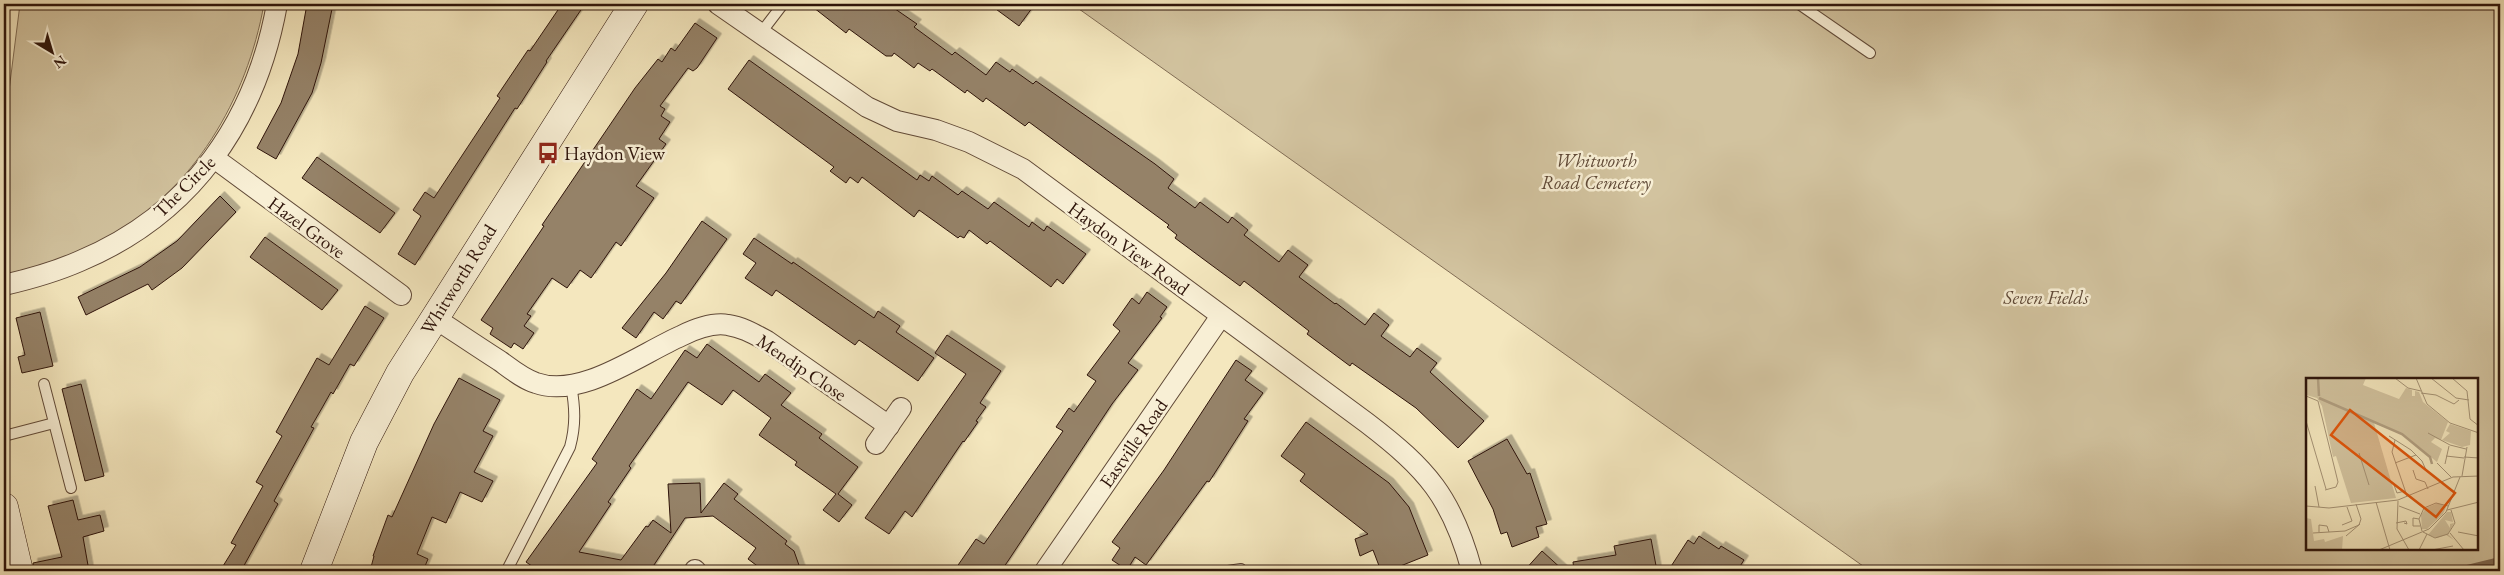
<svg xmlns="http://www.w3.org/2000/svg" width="2504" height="575" viewBox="0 0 2504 575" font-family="'EB Garamond',serif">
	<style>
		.green { fill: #d2c39f; stroke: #806c54; fill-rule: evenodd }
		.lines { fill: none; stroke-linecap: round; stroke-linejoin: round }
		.stream { stroke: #7d6751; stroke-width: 6 }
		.building { fill: #958268; stroke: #2e140a; filter: url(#shadow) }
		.lane-casing { stroke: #604937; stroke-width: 12 }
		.street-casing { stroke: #604937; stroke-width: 22 }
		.secondary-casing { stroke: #2e140a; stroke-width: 29 }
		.lane { stroke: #f8efd5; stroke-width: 10 }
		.street { stroke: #f8efd5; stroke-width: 20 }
		.secondary { stroke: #f8efd5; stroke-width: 28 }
		.labels { text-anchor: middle; stroke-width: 5; stroke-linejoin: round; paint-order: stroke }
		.poi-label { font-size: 19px; fill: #2e140a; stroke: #f8efd5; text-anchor: start }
		.park-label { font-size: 19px; font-style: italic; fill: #5f4937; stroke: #f8efd5 }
		.street-label { font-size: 19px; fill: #2e140a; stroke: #f8efd5 }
		.inset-river { fill: none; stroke: #b19f81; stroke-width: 2.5 }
		.inset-road { fill: none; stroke: #a59376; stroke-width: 1 }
		.view { fill: #df560c; fill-opacity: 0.15; stroke: #df560c; stroke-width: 2.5 }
		.inset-edge { fill: none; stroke: #2e140a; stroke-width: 2.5 }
	</style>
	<defs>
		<filter id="shadow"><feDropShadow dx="4.5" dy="-4.5" stdDeviation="0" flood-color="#0004"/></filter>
	</defs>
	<rect width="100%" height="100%" fill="#f4e7be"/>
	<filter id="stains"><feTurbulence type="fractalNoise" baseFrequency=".004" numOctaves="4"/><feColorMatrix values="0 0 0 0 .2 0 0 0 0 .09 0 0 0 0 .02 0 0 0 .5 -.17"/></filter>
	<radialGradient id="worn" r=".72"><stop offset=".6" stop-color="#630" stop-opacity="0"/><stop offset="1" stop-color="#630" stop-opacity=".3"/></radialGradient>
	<g class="green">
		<path d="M20 4H264C247 99 194 190 107 239 76 256 38 267 4 275V130Z"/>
		<path d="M1072 4H2500V571H1870ZM2308 379H2478V549H2308Z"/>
	</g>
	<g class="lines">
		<polyline class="stream" points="2455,571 2500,560"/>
	</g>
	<g class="building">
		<polygon points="307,4 333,4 321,63 312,93 276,159 257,148 281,103 298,54"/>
		<polygon points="562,4 585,4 546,61 547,62 517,109 515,108 415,265 398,254 421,216 413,210 425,192 434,198 500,98 497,96 528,50 530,51"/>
		<polygon points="809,4 888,4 917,24 914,27 952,55 955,52 986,75 996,62 1010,72 1012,69 1033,84 1036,81 1155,164 1174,179 1168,188 1195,208 1200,202 1228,223 1232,217 1248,230 1244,235 1279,262 1288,250 1308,265 1299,277 1335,304 1336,303 1365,325 1374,313 1389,325 1381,336 1410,357 1417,348 1437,363 1430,372 1484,421 1458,448 1416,408 1352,363 1350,366 1307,334 1309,331 1244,281 1240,286 1210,264 1175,238 1177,235 1167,227 1169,225 1029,122 1025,126 986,98 983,102 967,90 965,93 932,69 930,71 918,63 914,68 894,53 892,56 886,56 849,29 846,33"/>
		<polygon points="989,4 1035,4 1019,26"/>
		<polygon points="695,23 717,38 697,68 693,71 688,68 660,106 665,109 661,116 670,122 659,139 666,144 636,186 654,198 621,246 616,242 591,278 580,270 567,288 552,278 527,314 531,316 524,326 534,333 523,349 514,343 511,348 490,334 493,328 481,320 544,226 542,225 635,88 658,59 662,62 671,48 675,51"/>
		<polygon points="749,60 917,180 920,175 929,181 932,176 958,195 962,191 988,209 994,202 1029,227 1032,222 1044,231 1047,226 1086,254 1063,284 1057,279 1051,287 990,241 987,244 969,230 964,238 960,236 958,238 919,210 914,217 862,177 858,183 850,177 846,183 830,171 834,167 728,89"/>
		<polygon points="317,157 395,213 380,233 302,178"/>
		<polygon points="220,196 236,212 182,268 152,290 148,284 86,315 78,297 140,267 177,241"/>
		<polygon points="702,221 727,239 681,304 676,301 663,319 654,312 636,338 622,328 666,273"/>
		<polygon points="265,237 338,290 322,310 250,257"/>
		<polygon points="754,238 792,264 793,262 874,318 878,311 900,326 896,332 934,358 918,381 859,340 855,345 776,290 772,296 745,278 756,263 743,254"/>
		<polygon points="1147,292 1167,307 1160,317 1162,318 1128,363 1138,370 1112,404 1008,561 1001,571 954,571 976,539 984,544 1063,431 1056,427 1069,408 1074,412 1096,381 1087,375 1120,331 1113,325 1132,298 1139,304"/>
		<polygon points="365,306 384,318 354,366 350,364 333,394 331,392 322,408 311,427 314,428 274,501 278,504 241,571 220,571 236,545 231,543 263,486 256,482 282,436 276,432 317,358 329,365"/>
		<polygon points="40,312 53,366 22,373 18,357 25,355 16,318"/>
		<polygon points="947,335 1001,371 980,403 986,407 976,421 978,422 964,442 963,441 912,517 905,511 889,534 865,518 966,374 935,353"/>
		<polygon points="707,344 759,382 765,374 791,393 781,405 822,434 819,438 858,467 838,494 852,505 839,522 823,510 836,494 795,465 797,462 759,435 771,418 733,390 722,405 688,382 629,466 631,468 608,502 611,504 579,552 621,560 646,526 648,527 653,520 671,533 668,484 700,483 701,513 724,483 738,494 734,499 787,541 785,544 794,551 801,571 764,571 748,559 756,548 713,516 685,518 650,571 539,571 526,562 597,463 592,459 637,389 651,399 685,350 697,358"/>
		<polygon points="1236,360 1252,371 1245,380 1263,393 1244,419 1248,421 1209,482 1207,481 1146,565 1135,557 1127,570 1112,560 1120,548 1112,542 1164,470"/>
		<polygon points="459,378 500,400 483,431 493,436 474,472 493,481 482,502 460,492 446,523 432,517 417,554 428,559 423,571 370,571 374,556 373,556 388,515 392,517 434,424"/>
		<polygon points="81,384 104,476 85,481 62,389"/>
		<polygon points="1306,422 1389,483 1409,507 1428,555 1388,571 1381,571 1373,550 1360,556 1355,539 1368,534 1300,481 1305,474 1281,456"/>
		<polygon points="1507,439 1527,474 1530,473 1547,524 1536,527 1539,537 1512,547 1507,532 1501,534 1493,509 1468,461"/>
		<polygon points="73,500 78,520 100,515 104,531 83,537 89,571 34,571 33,563 62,557 48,506"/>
		<polygon points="1699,536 1719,549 1721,546 1744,560 1737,571 1668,571 1688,540 1694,544"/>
		<polygon points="1651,539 1657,571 1574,571 1573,562 1616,555 1614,546"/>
		<polygon points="1542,551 1564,571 1524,571"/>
	</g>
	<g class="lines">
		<g class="lane-casing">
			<g id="lane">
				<polyline points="1799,4 1870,53"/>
				<polyline points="760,34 783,4"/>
				<polyline points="44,384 71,488"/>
				<polyline points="4,436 54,423"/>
				<path d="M507 570 570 447C576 425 575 407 571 385"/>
				<polyline points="1228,571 1241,569"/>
			</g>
		</g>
		<g class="street-casing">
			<g id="street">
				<path d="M718 4 867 107 897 121 936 130 969 142 1023 169 1367 423C1427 469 1452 497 1472 571"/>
				<polyline points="214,158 401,295"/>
				<path d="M4 285C30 279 55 272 80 261 192 214 256 121 277 4"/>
				<path d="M433 317C456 332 478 347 500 361 511 369 523 379 536 383 581 399 640 354 681 336 695 329 712 322 728 325 742 327 754 334 767 341L889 426"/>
				<polyline points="876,444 901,408"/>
				<polyline points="695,570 696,571"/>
				<polyline points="1045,571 1221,316"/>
			</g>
		</g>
		<g class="secondary-casing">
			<g id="secondary">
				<polyline points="4,507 19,571"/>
				<polyline points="314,571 364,442 400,373 634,4"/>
			</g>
		</g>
		<use href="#lane" class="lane"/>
		<use href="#street" class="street"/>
		<use href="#secondary" class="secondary"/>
	</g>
	<defs>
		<g id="bus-bare" transform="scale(1.725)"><path d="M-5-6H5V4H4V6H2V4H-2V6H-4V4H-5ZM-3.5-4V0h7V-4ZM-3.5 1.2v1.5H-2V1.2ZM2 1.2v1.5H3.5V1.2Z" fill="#8f2418" stroke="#f8efd5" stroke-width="2.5" paint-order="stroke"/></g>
	</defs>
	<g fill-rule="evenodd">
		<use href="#bus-bare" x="548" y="153"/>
	</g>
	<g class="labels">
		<g class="poi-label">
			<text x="564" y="160">Haydon View</text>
		</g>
		<g class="park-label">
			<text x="1596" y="167">Whitworth<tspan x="1596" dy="22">Road Cemetery</tspan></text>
			<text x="2046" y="304">Seven Fields</text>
		</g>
		<g class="street-label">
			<text transform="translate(184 186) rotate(-45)" y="7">The Circle</text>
			<text transform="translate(307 227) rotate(36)" y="7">Hazel Grove</text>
			<text transform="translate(1129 248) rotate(36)" y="7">Haydon View Road</text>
			<text transform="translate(458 279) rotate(-58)" y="7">Whitworth Road</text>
			<text transform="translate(802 367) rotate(34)" y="7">Mendip Close</text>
			<text transform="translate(1133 443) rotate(-55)" y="7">Eastville Road</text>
		</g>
	</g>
	<g transform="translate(2306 378)">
		<rect width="172" height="172" fill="#f4e7be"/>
		<path d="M0 0H60L57 7 93 21 100 10 106 12V18H109V13L113 14 117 24 142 44 135 62 129 60 125 64 136 71 131 84 98 57 68 45 90 120 45 125 30 78 27 79 16 28 11 20 0 17ZM144 46 165 53 164 67 156 69 136 62 144 55 140 53ZM132 125 140 129 137 136 121 151H116L115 137 120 130ZM141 134H145L147 144 139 142 144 150V146L148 145 142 156 148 162 140 157 131 160 122 157ZM0 140 5 141 8 163 18 161 19 164 37 158 36 172H0Z" fill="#d2c39f"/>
		<path class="inset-river" d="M12 0 13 18M13 20 96 56 124 79 126 86"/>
		<path class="inset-road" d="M89 0 102 10 115 13M110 0 121 26 144 45 173 55M125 0 150 20 163 22M146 0 161 13 164 41 173 48M115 15 130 17 148 26 153 22M0 18 12 23 32 104 30 109 19 112M0 43 20 111M122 55 144 67 160 71M83 58 105 72 116 83 120 92M89 62 86 74 101 118M53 75 63 107M140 78 158 80M158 79 173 80M89 85 110 77M131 85 145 99M139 86 143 68M107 92 110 101 119 104 122 111M156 98 161 69M88 107 91 115 99 113M9 108 13 129M92 123 91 151 103 172M70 124 84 172M0 128 23 130 92 122 147 99 173 98M93 128 114 136M141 132 173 124M113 141 107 140V148H114M90 145 100 143 101 146 98 145M36 147 46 143 41 129M116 153 113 141 118 130 130 125 142 128M13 154V147L21 148 23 154M117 154 129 160 142 156 149 145 145 132M152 154 173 158M7 155 39 153 53 147 55 141 50 126M144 155 158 172M40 158 54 146M73 172 123 151 140 134 154 99M113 172 121 156M126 172 147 168"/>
		<path class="view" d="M44 32 149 115 130 139 25 57Z"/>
		<rect width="172" height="172" class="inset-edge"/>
	</g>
	<rect width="2504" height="575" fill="none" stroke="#f4e7be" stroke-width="20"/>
	<rect x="5" y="5" width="2494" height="565" fill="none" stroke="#2e140a" stroke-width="2.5"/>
	<rect x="10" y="10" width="2484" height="555" fill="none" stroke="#2e140a"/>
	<g transform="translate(52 52) rotate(142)" stroke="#f8efd5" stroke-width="4" paint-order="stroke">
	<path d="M0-4L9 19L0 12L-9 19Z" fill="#2e140a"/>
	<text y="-8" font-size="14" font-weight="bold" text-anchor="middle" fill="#2e140a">N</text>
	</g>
	<rect width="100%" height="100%" filter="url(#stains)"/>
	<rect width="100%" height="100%" fill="url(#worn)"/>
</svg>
